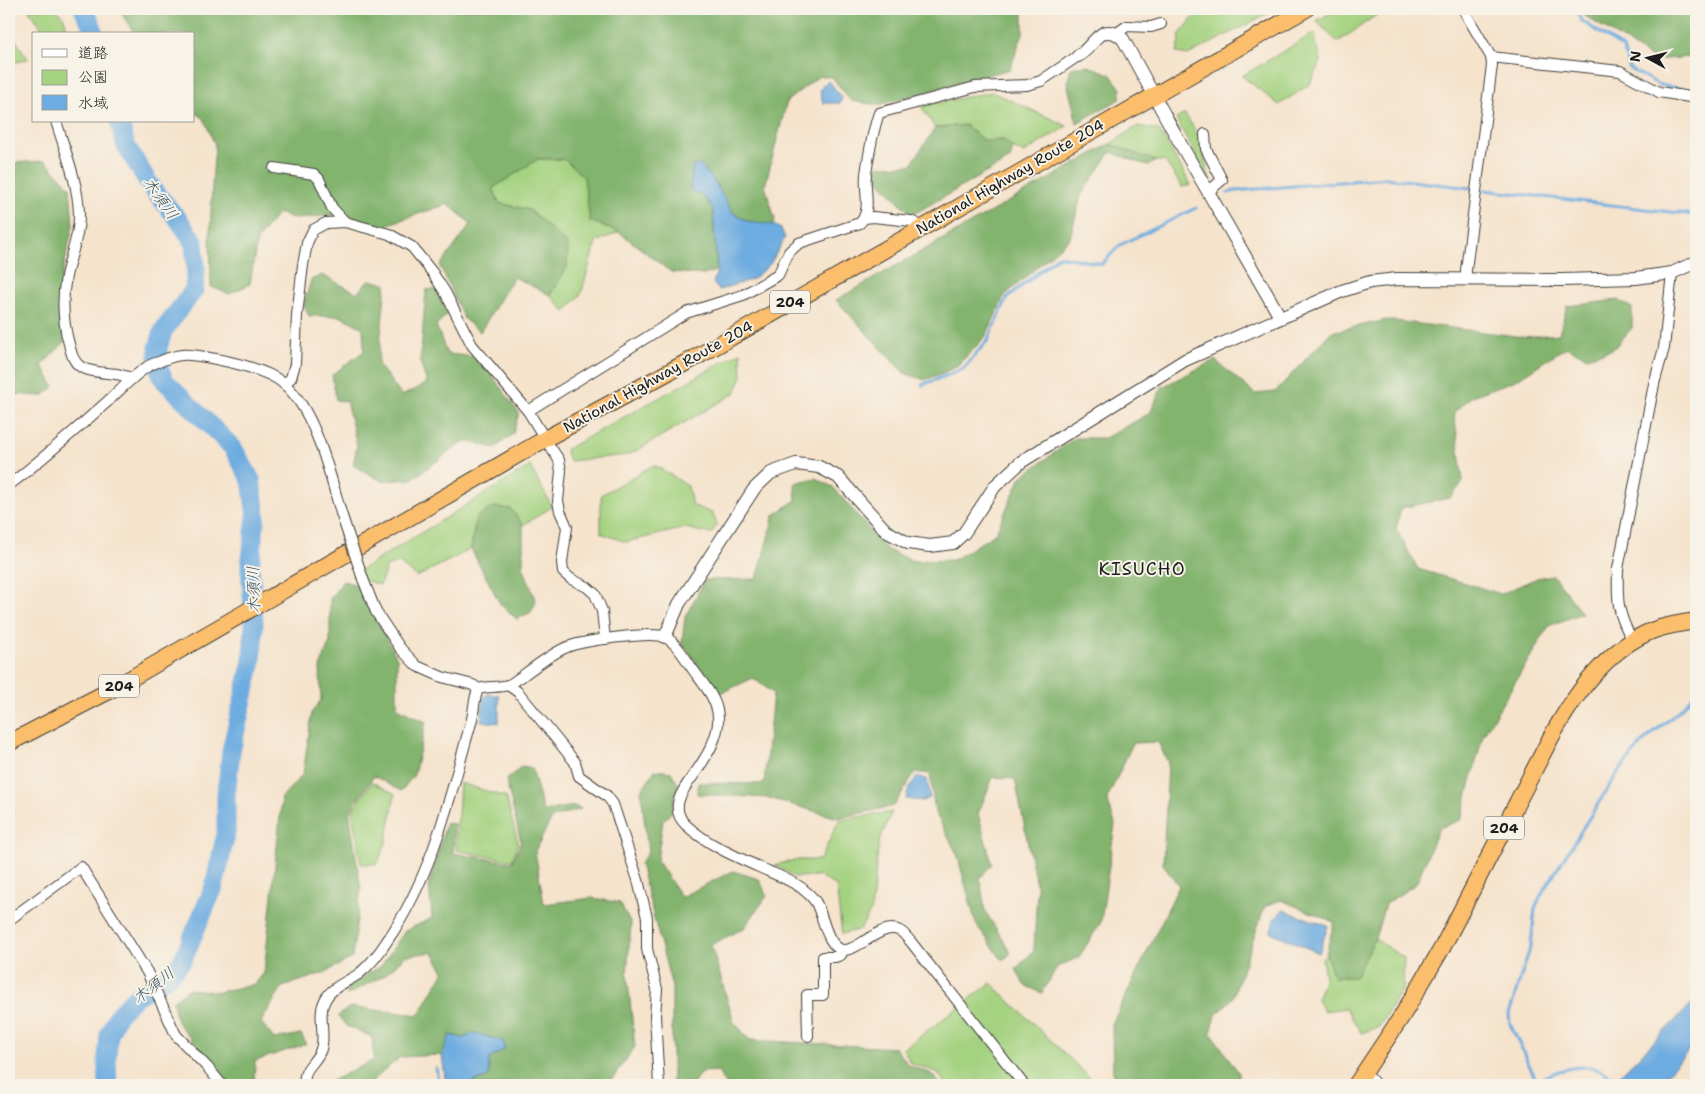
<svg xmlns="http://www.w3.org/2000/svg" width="1705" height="1094" viewBox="0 0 1705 1094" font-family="'Shantell Sans','Klee One',sans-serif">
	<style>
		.green { fill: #a4d280; stroke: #60774e }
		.forest { fill: #83b46e; stroke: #506845 }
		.water { fill: #6dace0; stroke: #44647e }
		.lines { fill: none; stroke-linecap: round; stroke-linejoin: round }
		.stream { stroke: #6dace0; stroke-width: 3 }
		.river { stroke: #6dace0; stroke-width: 19 }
		.minor-casing { stroke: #3d3a36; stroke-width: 12 }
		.tertiary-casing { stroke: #3d3a36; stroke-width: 14 }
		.trunk-casing { stroke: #3d3a36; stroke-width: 18 }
		.minor { stroke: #fff; stroke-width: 10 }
		.tertiary { stroke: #fff; stroke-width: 12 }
		.trunk { stroke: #fabe6d; stroke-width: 16 }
		.minor-bridge-casing { stroke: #3d3a36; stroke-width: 12; stroke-linecap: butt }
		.minor-bridge { stroke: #fff; stroke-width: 10 }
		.labels { text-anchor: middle; stroke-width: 4; stroke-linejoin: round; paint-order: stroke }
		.shield { fill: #f7f3e8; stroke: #5e5c59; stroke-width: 1 }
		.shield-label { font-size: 14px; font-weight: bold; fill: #1c1c1c }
		.street-label { font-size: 15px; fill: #1c1c1c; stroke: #f7f3e8 }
		.water-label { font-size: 16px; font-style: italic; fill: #3c566a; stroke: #f7f3e8 }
		.quarter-label { font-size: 18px; letter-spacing: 1px; fill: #1c1c1c; stroke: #f7f3e8 }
	</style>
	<rect width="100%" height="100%" fill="#f7f3e8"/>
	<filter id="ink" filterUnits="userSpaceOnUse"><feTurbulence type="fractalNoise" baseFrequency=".02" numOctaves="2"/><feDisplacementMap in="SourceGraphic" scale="10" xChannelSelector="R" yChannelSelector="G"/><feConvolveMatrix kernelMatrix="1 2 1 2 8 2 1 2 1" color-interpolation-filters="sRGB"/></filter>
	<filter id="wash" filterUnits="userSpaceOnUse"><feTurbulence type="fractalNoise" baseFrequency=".0096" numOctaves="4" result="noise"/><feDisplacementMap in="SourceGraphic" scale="20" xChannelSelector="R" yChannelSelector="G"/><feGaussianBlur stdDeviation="1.12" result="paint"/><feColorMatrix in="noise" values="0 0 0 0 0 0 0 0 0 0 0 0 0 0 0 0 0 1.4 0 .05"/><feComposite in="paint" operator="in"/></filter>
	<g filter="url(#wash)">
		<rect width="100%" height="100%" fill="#f5e3cc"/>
		<g class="green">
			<polygon points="28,9 56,9 64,18 69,34 42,34 40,25"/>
			<polygon points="1196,9 1277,9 1188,55 1177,53 1180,34 1198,12"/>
			<polygon points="1338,9 1385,9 1338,42 1316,21"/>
			<polygon points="9,30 28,59 9,64"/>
			<polygon points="1314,33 1321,61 1310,84 1279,105 1242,76"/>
			<polygon points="992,92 1067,126 1024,153 1013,148 1004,140 984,141 965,125 935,128 921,106"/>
			<polygon points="1185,114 1200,138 1210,181 1176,119"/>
			<polygon points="1138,126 1159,130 1191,185 1182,187 1165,161 1156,161 1110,144"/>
			<polygon points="538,159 564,159 584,177 590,221 619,232 596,242 581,294 565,312 550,295 567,267 530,210 499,203 493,188"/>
			<polygon points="741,352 742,376 735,393 634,452 627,455 569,461 565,450"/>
			<polygon points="530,466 552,507 523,525 511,509 476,518 471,549 417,577 399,563 387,566 380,585 351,576"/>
			<polygon points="657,466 688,486 692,505 712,513 717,524 711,534 686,528 626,542 601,533 601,495 650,467"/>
			<polygon points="372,782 395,794 386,843 377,864 361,864 352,811"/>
			<polygon points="460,783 506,797 518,843 512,861 456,850"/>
			<polygon points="892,812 879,841 871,911 860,929 842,934 836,886 819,876 795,877 775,865 795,860 820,860 839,820"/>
			<polygon points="1375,939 1404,958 1403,988 1379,1027 1361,1033 1346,1008 1324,1011 1317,999 1325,978 1322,958 1326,954 1334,977 1355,977"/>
			<polygon points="991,983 1089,1077 1096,1085 947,1085 937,1072 911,1063 903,1049"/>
		</g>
		<g class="forest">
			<polygon points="119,9 1023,9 1023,33 1010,69 878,105 851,101 832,77 819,76 787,101 765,186 775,219 774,225 747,221 732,212 713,179 703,195 713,209 717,270 704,275 671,272 619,232 590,221 584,177 564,159 538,159 493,188 499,203 530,210 568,245 567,267 550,295 514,277 480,332 464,319 440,266 471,224 448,204 383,226 340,214 296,219 278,213 257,240 250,284 229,294 211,287 210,238 212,185 215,145 204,119 194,112 194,34 136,34 130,27"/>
			<polygon points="1580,9 1696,9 1696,51 1689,57 1655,60 1585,16"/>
			<polygon points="1086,65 1110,74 1121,89 1120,99 1077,123 1067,82 1071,68"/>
			<polygon points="965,125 984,141 1004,140 1013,148 1010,159 912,215 872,174 877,166 911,165 935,128"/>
			<polygon points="1110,144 1156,161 1148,166 1111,152 1081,195 1070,238 1004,296 986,336 956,367 925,380 904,373 836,300"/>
			<polygon points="45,161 70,187 73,225 61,280 64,343 42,365 54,387 42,396 12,394 9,399 9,163"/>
			<polygon points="322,275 357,293 369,280 386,284 378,364 402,396 427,383 420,362 426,290 436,289 448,314 436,325 447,354 479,357 519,413 513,434 495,448 465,441 412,479 382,481 353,465 357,445 346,401 336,400 332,375 364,351 363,328 340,316 309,316 304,305 311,280"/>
			<polygon points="1618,300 1632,308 1632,328 1613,349 1587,357 1566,347 1516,380 1472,396 1454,413 1463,482 1450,498 1401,508 1396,529 1418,569 1501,594 1537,578 1553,575 1582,613 1549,626 1483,735 1461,820 1439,828 1416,884 1385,904 1375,939 1355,977 1334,977 1326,954 1334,922 1281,900 1265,906 1232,999 1216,1015 1211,1033 1239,1073 1239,1085 1116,1085 1113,1080 1112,1024 1179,886 1163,864 1168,763 1158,742 1133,743 1107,799 1115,824 1101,922 1079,957 1057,967 1042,993 1024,985 1016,969 1034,950 1037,889 1015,779 993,777 978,814 992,864 980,878 985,911 1011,953 1003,961 976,924 957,854 935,812 930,774 915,772 894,806 838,818 769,798 697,794 698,783 764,784 773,693 753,678 719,694 682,643 685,617 705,580 757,579 774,515 796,500 795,483 815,478 833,487 887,550 914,561 953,560 995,534 1021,477 1075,438 1105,438 1150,413 1162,387 1215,360 1255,394 1275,392 1331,332 1387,320 1524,337 1559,334 1567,306"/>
			<polygon points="493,507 511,509 523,525 523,566 536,602 531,612 517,619 501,605 471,549 476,518"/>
			<polygon points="343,581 358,585 397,658 397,708 426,722 414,775 401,791 374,776 349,812 361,889 352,958 324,973 282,987 261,1022 274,1039 301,1034 306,1044 255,1061 254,1085 228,1085 177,1022 173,1001 188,989 219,992 255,984 264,973 282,797 303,774 312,712 321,700 320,667 330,642 330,599"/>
			<polygon points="522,766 532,768 543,811 575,806 581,809 552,818 535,851 544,904 592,898 620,903 631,924 627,973 635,1047 608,1085 471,1085 489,1059 505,1049 475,1033 463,1038 450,1035 442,1055 400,1057 368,1085 323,1085 374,1060 372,1037 347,1026 338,1016 350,1007 419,1015 444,971 432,952 405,956 385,975 347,995 347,987 381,966 405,931 432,918 429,884 446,823 455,824 453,853 512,863 521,842 506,780"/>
			<polygon points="655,770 671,772 678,784 671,813 663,821 657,860 681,897 733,871 759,879 767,896 744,928 711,945 734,1022 750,1040 895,1048 909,1065 932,1074 941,1085 725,1085 718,1071 701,1072 692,1085 672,1085 672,987 640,864 648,852 641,791"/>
		</g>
		<g class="water">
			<polygon points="829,81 842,98 840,103 823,103 820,91 823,85"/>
			<polygon points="699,164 713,179 732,212 747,221 774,225 781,229 785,238 770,264 753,279 719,290 713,283 717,270 713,209 703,195 692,192 690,187 693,166"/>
			<polygon points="488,694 499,695 499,723 481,721 483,698"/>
			<polygon points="917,777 927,779 930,798 922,801 906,799 909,787"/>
			<polygon points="1283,910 1328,926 1319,953 1271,932 1274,919"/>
			<polygon points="1696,1000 1696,1042 1658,1085 1612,1085 1608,1080 1611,1075 1618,1077"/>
			<polygon points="475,1033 503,1041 505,1049 489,1059 489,1077 473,1082 471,1085 446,1085 442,1055 450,1035 463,1038"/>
		</g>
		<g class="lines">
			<g class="stream">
				<polyline points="1575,9 1582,21 1623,48 1630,69 1660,85 1696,91"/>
				<polyline points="1484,190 1696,215"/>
				<polyline points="1228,193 1235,191 1386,178 1471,188"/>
				<polyline points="922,385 963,369 988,340 1007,298 1058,256 1102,264 1120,245 1196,208"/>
				<polyline points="436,1068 439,1085"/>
				<polyline points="1537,1082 1510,1024 1509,1014 1531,945 1535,909 1541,895 1618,772 1645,740 1680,710 1696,692"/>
				<path d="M1534 1085C1546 1072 1572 1066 1589 1067 1598 1068 1606 1073 1614 1079"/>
			</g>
			<g class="river">
				<polyline points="83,9 92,25 94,34"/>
				<polyline points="108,1085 107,1057 109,1035 117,1016 135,997 168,977 182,961 214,887 226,833 226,794 231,751 252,661 254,623 250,567 256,516 251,480 233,448 164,380 158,366 158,348 163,331 194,290 196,269 194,242 178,219 152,188 126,146 119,121"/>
			</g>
		</g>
	</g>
	<g filter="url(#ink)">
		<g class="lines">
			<g class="minor-casing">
				<g id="minor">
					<polyline points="1463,9 1491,57 1492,65 1466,270 1466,279"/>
					<polyline points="1117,33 1127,26 1151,27 1161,24"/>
					<polyline points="1491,57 1620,71 1659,92 1696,98"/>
					<path d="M56 121C65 151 78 182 79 213 80 234 70 256 66 276 62 298 63 323 69 344 71 352 73 362 81 367 97 376 117 370 132 379"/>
					<polyline points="1205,134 1206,149 1222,180 1208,192"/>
					<polyline points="274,168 314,174 319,179 332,208 345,222"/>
					<polyline points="865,218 873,217 911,221 923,227"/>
					<polyline points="284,384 291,378 295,364 297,315 303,265 307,243 313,230 326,223 345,222 389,234 412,247 432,272 445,292 472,345 528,411 545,439 559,460 561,471 558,501 560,511 567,527 562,562 563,572 571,579 587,587 595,594 602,611 605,639"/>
					<path d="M528 411 686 313 743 295 778 275 789 252 799 243 860 223C872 210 864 191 866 174 869 153 872 133 879 113L975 87 1027 85 1041 81 1078 56"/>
					<path d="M9 485C43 459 75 430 107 402 120 390 133 376 147 367 151 364 156 363 161 361 184 351 193 355 216 359 236 363 267 370 283 383 315 409 330 475 341 513"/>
					<path d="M363 579 376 612 400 648 417 666 442 677 473 685 478 689C488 686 498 688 508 685 512 684 517 679 521 677 533 668 551 654 565 648 579 641 652 631 665 637 678 644 686 660 694 671 704 685 718 700 718 718 719 735 709 752 700 766 689 783 665 805 686 825 709 846 739 858 768 871 779 876 795 882 804 890 808 893 812 897 815 901 823 914 825 939 838 948 853 959 880 920 900 931 904 933 908 939 911 942L1024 1085"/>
					<path d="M1633 641C1617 614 1617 600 1618 569L1654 384 1664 348 1672 273"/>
					<polyline points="508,685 518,692 575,762 579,776 607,796 613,804 638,880 647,918 647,949 657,989 655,1016 659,1085"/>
					<polyline points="9,920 81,867 147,972 176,1035 208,1068 222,1085"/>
					<polyline points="808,1036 807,995 823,995 823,957 835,957 841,955 843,950"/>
					<polyline points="1365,1073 1376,1085"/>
					<path d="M305 1085C302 1067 316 1064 321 1049 326 1034 317 1015 325 1000 332 986 348 982 360 973 371 964 380 952 387 941 428 882 446 813 465 744 467 736 470 727 472 719 474 709 474 699 478 689"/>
				</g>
			</g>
			<g class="tertiary-casing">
				<g id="tertiary">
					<path d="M1078 56C1094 47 1101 19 1123 39L1180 143 1280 317"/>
					<polyline points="665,637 679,604 754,489 771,473 796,464 819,467 838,477 886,531 908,543 930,546 953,543 964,533 995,486 1021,462 1185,360 1342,291 1370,282 1397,279 1562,280 1636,278 1672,273 1696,262"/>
				</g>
			</g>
			<g class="trunk-casing">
				<g id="trunk">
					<polyline points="9,743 109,691 545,439 700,355 1306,9"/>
					<path d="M1356 1085 1402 1016 1442 948 1549 741C1572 698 1607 648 1654 630 1668 625 1682 623 1696 621"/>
				</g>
			</g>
			<use href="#minor" class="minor"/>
			<use href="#tertiary" class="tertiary"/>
			<use href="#trunk" class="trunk"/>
			<g class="minor-bridge-casing">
				<polyline id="minor-bridge" points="341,513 363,579"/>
			</g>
			<use href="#minor-bridge" class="minor-bridge"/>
		</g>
	</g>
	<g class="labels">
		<g class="shield">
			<rect x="770" y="290.5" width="40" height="23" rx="4"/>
			<rect x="99" y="674.5" width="40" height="23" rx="4"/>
			<rect x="1484" y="816.5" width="40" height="23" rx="4"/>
		</g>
		<g class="shield-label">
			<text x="790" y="307">204</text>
			<text x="119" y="691">204</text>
			<text x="1504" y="833">204</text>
		</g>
		<g class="street-label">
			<text transform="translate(1010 177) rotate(-30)" y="5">National Highway Route 204</text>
			<text transform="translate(658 377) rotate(-29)" y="5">National Highway Route 204</text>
		</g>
		<g class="water-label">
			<text transform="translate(161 198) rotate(54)" y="6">木須川</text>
			<text transform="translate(253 590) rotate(-92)" y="6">木須川</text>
			<text transform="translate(153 985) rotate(-38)" y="6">木須川</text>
		</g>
		<g class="quarter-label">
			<text x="1142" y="575">KISUCHO</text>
		</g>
	</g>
	<rect width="1705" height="1094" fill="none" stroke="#f7f3e8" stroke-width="30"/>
	<rect x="32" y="32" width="162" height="90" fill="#f7f3e8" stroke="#9f9d96"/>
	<rect x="42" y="49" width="25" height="8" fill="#ffffff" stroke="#9f9d96"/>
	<text x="78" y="58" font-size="15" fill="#1c1c1c">道路</text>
	<rect x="42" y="70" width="25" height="15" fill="#a4d280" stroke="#9f9d96"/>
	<text x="78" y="82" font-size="15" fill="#1c1c1c">公園</text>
	<rect x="42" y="95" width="25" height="15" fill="#6dace0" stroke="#9f9d96"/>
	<text x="78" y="108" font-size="15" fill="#1c1c1c">水域</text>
	<g transform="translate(1648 58) rotate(277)" stroke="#f7f3e8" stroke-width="4" paint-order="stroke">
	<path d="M0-4L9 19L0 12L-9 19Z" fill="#1c1c1c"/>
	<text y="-8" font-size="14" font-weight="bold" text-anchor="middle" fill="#1c1c1c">N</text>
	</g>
</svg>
